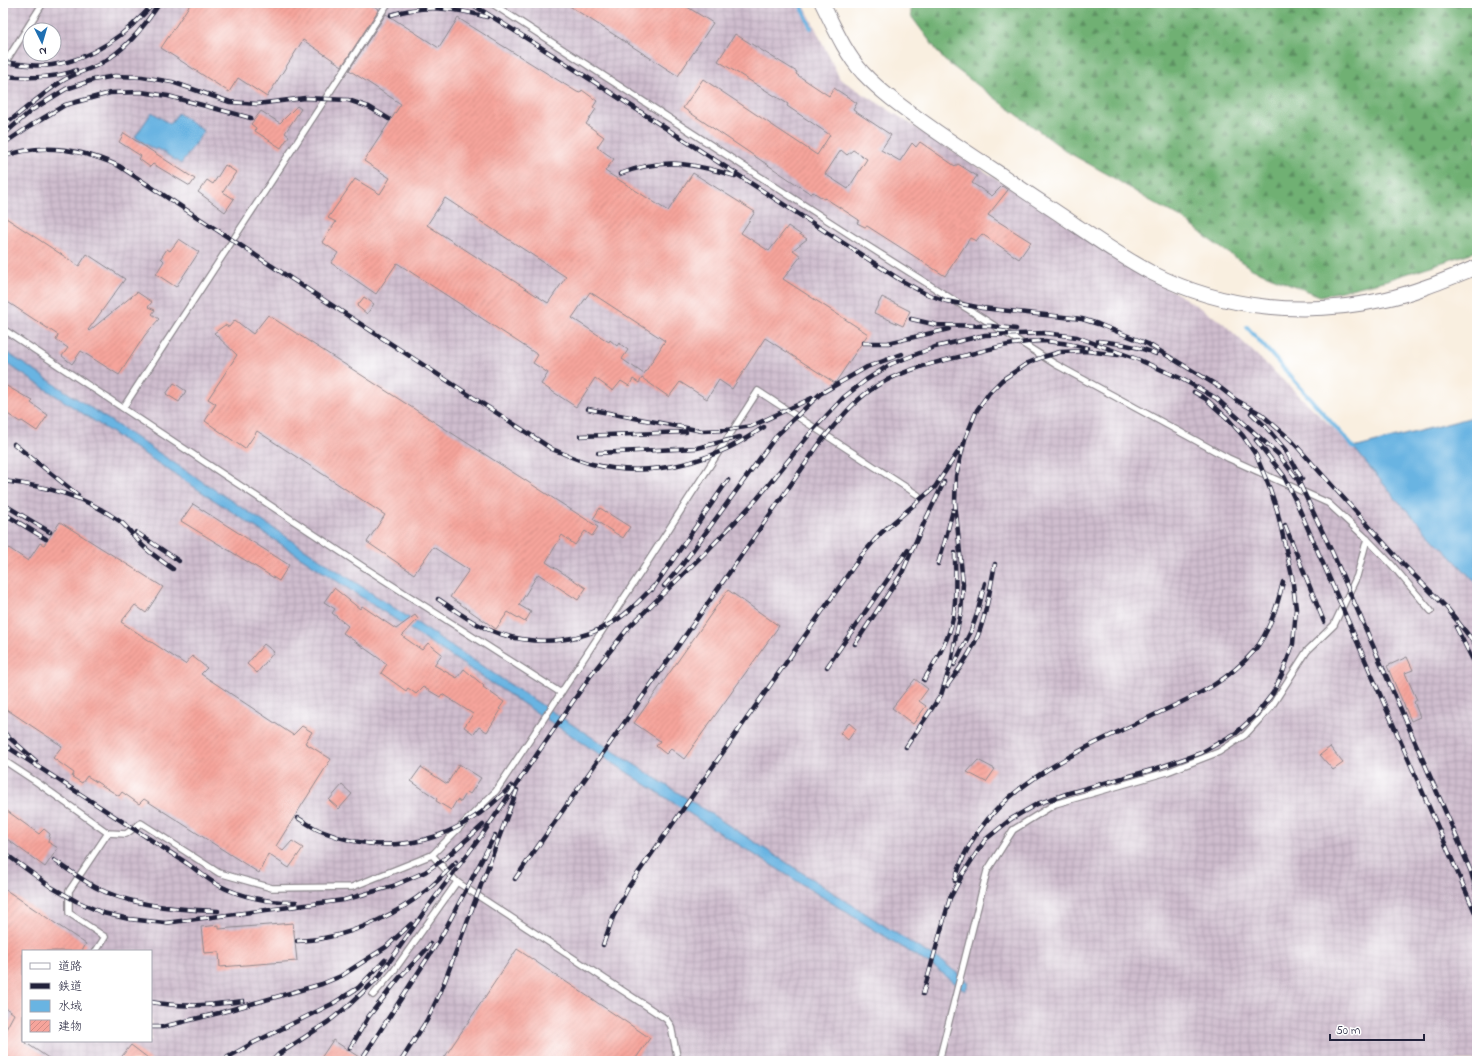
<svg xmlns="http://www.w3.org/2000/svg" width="1480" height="1064" viewBox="0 0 1480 1064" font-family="'Indie Flower','Klee One',sans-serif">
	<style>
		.industrial { fill: url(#industrial-grid); fill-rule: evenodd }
		.forest { fill: url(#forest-firs); stroke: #486957 }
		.water { fill: #69b4e2; stroke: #466b8e }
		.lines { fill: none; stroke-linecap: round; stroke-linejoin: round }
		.stream { stroke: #69b4e2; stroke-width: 4 }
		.building { fill: url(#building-hatch); fill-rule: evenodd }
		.service-casing { stroke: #8e888e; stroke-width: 8 }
		.tertiary-casing { stroke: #8e888e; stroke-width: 16 }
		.service { stroke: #fff; stroke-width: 5.5 }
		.tertiary { stroke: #fff; stroke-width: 14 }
		.rail-casing { stroke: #22223b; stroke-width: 4.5 }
		.rail { stroke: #fff; stroke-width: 3; stroke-dasharray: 9; stroke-linecap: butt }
	</style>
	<defs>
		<pattern id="industrial-grid" width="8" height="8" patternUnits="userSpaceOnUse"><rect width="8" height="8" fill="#cfbdce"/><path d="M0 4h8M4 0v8" fill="none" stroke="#b1a2b2"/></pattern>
		<pattern id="forest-firs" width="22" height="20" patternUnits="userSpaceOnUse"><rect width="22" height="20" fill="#6fb073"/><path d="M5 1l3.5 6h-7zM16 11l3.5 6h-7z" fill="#5b8f60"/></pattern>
		<pattern id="building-hatch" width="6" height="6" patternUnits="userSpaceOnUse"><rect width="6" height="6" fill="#f6a49b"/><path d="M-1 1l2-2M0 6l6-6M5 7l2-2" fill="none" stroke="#d38d86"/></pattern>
	</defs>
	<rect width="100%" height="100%" fill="#fff"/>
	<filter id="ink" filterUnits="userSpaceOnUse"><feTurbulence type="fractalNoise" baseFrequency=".025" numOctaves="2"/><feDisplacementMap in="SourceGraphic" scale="8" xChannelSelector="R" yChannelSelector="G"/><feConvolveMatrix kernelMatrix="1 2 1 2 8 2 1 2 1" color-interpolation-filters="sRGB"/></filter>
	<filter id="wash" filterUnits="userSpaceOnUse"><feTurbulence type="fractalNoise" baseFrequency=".012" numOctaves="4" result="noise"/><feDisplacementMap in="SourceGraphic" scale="16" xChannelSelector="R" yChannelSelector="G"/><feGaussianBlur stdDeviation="0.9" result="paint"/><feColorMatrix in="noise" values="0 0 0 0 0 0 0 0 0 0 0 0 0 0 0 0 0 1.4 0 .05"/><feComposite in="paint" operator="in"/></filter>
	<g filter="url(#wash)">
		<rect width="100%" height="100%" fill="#f9efe0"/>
		<path class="industrial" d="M3 3H803L840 79 1222 322 1354 448 1395 498 1477 584V1061H3ZM30 30H54V54H30ZM23 951H151V1041H23Z"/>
		<polygon class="forest" points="911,3 1477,3 1477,251 1384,281 1320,296 1252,269 1211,241 1185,220 1147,199 1109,175 1069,153 1031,125 944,60 911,16"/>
		<g class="water">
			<polygon points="152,112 170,124 178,113 204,131 181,164 157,148 155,150 135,137"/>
			<polygon points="3,350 514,687 919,948 942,961 969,983 965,991 937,969 701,821 3,361"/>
			<polygon points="1477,416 1477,584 1395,498 1354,448"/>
		</g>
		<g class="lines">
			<g class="stream">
				<polyline points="800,3 811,28"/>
				<polyline points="1247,327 1354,448"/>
			</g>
		</g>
		<g id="blocks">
			<g class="building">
				<polygon points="191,3 369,3 379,9 342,66 303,40 267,97 238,78 229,92 161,48"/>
				<polygon points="565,3 681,3 713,23 678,76"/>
				<path d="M386 14 439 48 458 18 577 92 580 93 582 90 597 101 593 107 596 109 586 124 604 137 597 147 614 159 605 171 668 211 693 173 755 212 741 233 769 251 788 226 807 239 793 250 801 256 783 279 868 334 835 383 765 338 732 389 719 380 707 399 680 382 669 397 642 378 639 383 633 379 629 386 621 381 613 391 595 378 576 407 541 384 548 373 533 363 538 355 397 263 376 294 331 263 338 253 322 242 336 222 328 218 355 179 380 194 390 178 364 161 401 104 349 70ZM445 198 566 277 548 303 427 225ZM590 292 665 341 644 374 622 359 628 350 619 343 617 346 610 340 609 342 572 318Z"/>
				<path d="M735 34 797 72 796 74 829 96 834 88 857 103 853 110 891 135 881 150 900 161 912 143 916 147 920 142 955 166 958 164 977 176 972 183 992 196 1002 186 1008 190 988 215 1031 242 1019 259 982 234 976 241 970 238 945 276 867 226 865 227 857 223 859 220 825 198 824 199 813 192 811 194 683 108 703 79 817 155 830 135 787 106 788 104 718 61ZM841 150 847 155 853 150 867 159 848 189 825 174Z"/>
				<polygon points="297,106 301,109 285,133 289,136 281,148 255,131 256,128 251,124 261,111 280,123"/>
				<polygon points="124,133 195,179 190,186 153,164 150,167 139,159 141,156 119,142"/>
				<polygon points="225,165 236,172 223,192 234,199 225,212 198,192 207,180 213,184"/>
				<polygon points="3,216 79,266 87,254 125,279 88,330 89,331 137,292 152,302 148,307 155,310 152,314 159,319 145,335 119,375 81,351 72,364 62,356 68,348 56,340 58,335 3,299"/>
				<polygon points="179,239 199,252 176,287 156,274 164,261 161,258 167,249 170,251"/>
				<polygon points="364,297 374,304 367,314 357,306"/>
				<polygon points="882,297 910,311 903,326 874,313"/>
				<polygon points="268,315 598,527 592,536 585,531 575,545 562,535 546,562 586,588 578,600 538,574 519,605 531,612 525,622 508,612 496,629 450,597 469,570 433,547 414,574 367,542 385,515 257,431 245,449 205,421 216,404 208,399 237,355 214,333 225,325 229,327 235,320 253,334"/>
				<polygon points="174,383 186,391 179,402 166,394"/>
				<polygon points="3,384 33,401 31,403 48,415 37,431 22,421 20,422 6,413 7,409 3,406"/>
				<polygon points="193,504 289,565 279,581 181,521"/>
				<polygon points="600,508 630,527 623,538 593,519"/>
				<polygon points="60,522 163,587 146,613 135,605 121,622 185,664 192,656 207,668 201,674 293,735 302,726 312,732 305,743 331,759 276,846 283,851 292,841 303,848 289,868 268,854 259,873 144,799 139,804 122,792 119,796 87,776 82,783 72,777 74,773 53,758 62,746 3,707 3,544 28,561 40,543 44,545"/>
				<polygon points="334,588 360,609 362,606 396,629 415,615 418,619 402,636 422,650 428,643 442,654 434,665 457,678 464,669 484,686 483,687 504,702 499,709 501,710 487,732 479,727 474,734 464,727 473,714 442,694 440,697 423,687 416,694 408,688 406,691 381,673 387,664 343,633 348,626 332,613 335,609 324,602"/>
				<polygon points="728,590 779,626 684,759 671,749 666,754 656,746 660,741 634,723"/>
				<polygon points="264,644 274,652 257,673 247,664"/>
				<polygon points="1407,657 1413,670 1405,673 1417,700 1414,702 1420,717 1411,721 1387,666"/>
				<polygon points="915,679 928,689 919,701 926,706 913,724 892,708"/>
				<polygon points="849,723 856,729 848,740 840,733"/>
				<polygon points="1330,747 1343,763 1333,770 1320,755"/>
				<polygon points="978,760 995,769 986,782 967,772"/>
				<polygon points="459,764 481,778 470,794 467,792 461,802 457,800 451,810 436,801 437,799 411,781 421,767 447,784"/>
				<polygon points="342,785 352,794 339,809 329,800"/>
				<polygon points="3,808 39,834 44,829 50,834 48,842 58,848 45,867 3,836"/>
				<polygon points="3,888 86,944 82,951 23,951 23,1041 53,1061 3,1061 3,1035 14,1014 3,1006"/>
				<polygon points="293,923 297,961 220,967 219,952 204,953 201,927 219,925 219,929"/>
				<polygon points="517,949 650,1038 634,1061 442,1061"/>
				<polygon points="333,1040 365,1061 319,1061"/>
				<polygon points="131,1045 152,1061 118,1061"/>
			</g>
		</g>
	</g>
	<g filter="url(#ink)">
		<use href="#blocks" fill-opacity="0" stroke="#8e888e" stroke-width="1"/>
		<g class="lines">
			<g class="service-casing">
				<g id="service">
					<polyline points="491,3 855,238 1055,364 1228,458 1328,503 1367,539 1392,565 1431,611"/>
					<polyline points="3,66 43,3"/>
					<polyline points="3,329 362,566 561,693"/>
					<polyline points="123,408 388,3"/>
					<polyline points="3,760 38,783 108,833 126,834 141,823 219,873 272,888 352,887 432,855 496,791 647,563 758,391 918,495"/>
					<polyline points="457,882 666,1019 671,1026 678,1061"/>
					<polyline points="96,951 105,937 69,913 69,891 108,833"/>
					<polyline points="373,995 393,972 457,882 432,855"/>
					<polyline points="939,1061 987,871 1013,830 1055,804 1167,772 1219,752 1245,735 1271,707 1307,651 1334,625 1357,576 1367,539"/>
				</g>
			</g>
			<g class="tertiary-casing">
				<path id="tertiary" d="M822 3C834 27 845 53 863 73 881 92 902 107 923 122 948 140 974 157 1000 174 1024 191 1049 207 1074 224 1099 241 1125 259 1152 273 1224 310 1307 317 1386 299 1417 292 1447 279 1477 267"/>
			</g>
			<use href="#service" class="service"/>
			<use href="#tertiary" class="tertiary"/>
			<g class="rail-casing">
				<g id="rail">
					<polyline points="470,3 534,43 902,281 924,293 946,301 982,308 1082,319 1098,324 1148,344 1218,386 1236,400 1261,414 1291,440 1403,564 1447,608 1477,646"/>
					<path d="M391 15C424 4 455 8 487 17"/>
					<path d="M3 62C19 64 36 67 52 65 92 60 128 33 154 3"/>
					<path d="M3 76C26 78 55 79 76 70"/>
					<path d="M3 126C23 111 43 93 64 80 75 74 87 70 98 65 126 50 142 29 160 3"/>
					<polyline points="3,135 32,110 66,89 93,80 115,76 142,77 172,82 230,102 257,104 305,98 348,100 369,107 389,119"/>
					<polyline points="3,144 30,126 65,105 110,93 141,92 168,96 251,118"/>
					<path d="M3 157C41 142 83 150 119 166L552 449C565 454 579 461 592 464 636 476 684 468 724 450 738 444 751 435 764 427"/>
					<path d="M620 174C664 157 691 163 735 176"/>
					<polyline points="911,319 937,325 991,326 1016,329"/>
					<path d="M1098 341C1118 343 1138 346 1156 354"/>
					<polyline points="863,343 888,343 949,329"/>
					<polyline points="588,409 702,431 726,430 752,426 812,398"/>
					<polyline points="1251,413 1266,427 1286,451 1302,479"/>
					<polyline points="580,436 686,432"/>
					<polyline points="1256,440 1284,476 1298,506 1477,917"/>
					<polyline points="14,444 78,495"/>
					<polyline points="598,453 697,448 740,437"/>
					<path d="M3 481C46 486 85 496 121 522 129 529 136 539 144 547 153 555 163 562 173 569"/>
					<polyline points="3,504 50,532"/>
					<polyline points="3,513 46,539"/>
					<polyline points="1285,525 1324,622"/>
					<polyline points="136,532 179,561"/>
					<polyline points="938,564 945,541 953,510"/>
					<polyline points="664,586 682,565 777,435 820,394 867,367 902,354"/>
					<polyline points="652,590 728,480"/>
					<path d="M438 599C452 608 465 618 479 625 519 646 569 646 608 625 626 616 640 600 654 586"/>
					<polyline points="1456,627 1477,668"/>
					<polyline points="855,644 902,573 924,523 944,482"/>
					<polyline points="954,665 971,631 977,614 985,583"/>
					<polyline points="827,667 908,550"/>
					<path d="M924 680C933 665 943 650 949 633 958 608 955 579 955 553"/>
					<path d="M947 686C957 672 968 658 975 642 986 619 990 588 995 564"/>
					<polyline points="3,732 36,761"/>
					<path d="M3 744 188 864C198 871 207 879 218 885 241 897 270 903 296 902"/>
					<polyline points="906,747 941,695 951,664 956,635 961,613 963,584 955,502 956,476 965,439 977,410 989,393 1002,380 1028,363 1043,357 1060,352 1087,351 1118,355"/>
					<path d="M298 818C305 822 313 828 321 831 392 860 459 841 511 786"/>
					<polyline points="3,852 51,887 76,901 103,913 129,919 165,923 344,900 393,886 425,872 447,857 483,825"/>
					<path d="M54 860C67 869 81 879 95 887 128 905 181 910 218 911"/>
					<path d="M515 879 822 440C839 420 855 399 878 385 905 369 937 362 967 355 993 348 1019 341 1045 341 1059 342 1074 345 1087 348"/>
					<path d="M955 881C977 793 1076 752 1150 717 1190 698 1223 686 1254 651 1270 631 1277 606 1283 582"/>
					<path d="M297 941C306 940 315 940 324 938 359 932 400 912 427 890 437 882 446 872 456 862"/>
					<polyline points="603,945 613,917 629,886 861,556 881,533 935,487 960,449"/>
					<polyline points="923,994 950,898 964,872 985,840 1011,819 1037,804 1069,793 1155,769 1201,753 1236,733 1256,715 1273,693 1283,672 1293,644 1296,609 1292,576 1277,510 1270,489 1256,455 1243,436 1228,419 1206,399 1194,392"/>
					<path d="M151 1002C184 1008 210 1005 243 1001"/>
					<polyline points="151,1027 162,1027 219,1013 322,984 341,976 386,947 411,924"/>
					<polyline points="350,1048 369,1016 400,977 425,951 430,944"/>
					<polyline points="363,1057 440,939 495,835"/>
					<polyline points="221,1061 253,1043 332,1004 358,988 385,960"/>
					<polyline points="272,1061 279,1054 328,1022 348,1006 378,978 424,912 482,835 591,675 629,627 706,552 757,499 813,430 844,397 866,380 891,364 935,347 985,335 1045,333 1077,337 1137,359 1180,378 1216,398 1278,454 1298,480 1333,554 1457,838 1471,872 1477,894"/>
					<polyline points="401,1061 427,1020 441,991 517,790"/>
				</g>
			</g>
			<use href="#rail" class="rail"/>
		</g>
	</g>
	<rect width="1480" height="1064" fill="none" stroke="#fff" stroke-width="16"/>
	<rect x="22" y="950" width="130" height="92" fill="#ffffff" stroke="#a7a7b1"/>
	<rect x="30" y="963" width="20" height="6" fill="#ffffff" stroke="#a7a7b1"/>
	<text x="58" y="970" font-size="12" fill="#22223b">道路</text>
	<rect x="30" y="983" width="20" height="6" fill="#22223b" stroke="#a7a7b1"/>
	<text x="58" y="990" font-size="12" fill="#22223b">鉄道</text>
	<rect x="30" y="1000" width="20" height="12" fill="#69b4e2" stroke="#a7a7b1"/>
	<text x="58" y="1010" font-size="12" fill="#22223b">水域</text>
	<rect x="30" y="1020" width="20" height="12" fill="url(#building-hatch)" stroke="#a7a7b1"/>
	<text x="58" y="1030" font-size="12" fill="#22223b">建物</text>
	<g transform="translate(42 42) rotate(175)"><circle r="19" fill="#ffffff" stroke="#a7a7b1"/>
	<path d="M0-3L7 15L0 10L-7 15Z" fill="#1f6fb2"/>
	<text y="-6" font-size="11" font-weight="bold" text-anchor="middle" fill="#22223b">N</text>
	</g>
	<path d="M1330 1034v6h94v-6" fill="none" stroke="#22223b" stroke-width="2"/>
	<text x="1336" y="1034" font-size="12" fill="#22223b" stroke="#ffffff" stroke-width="3" paint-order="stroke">50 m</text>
</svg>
